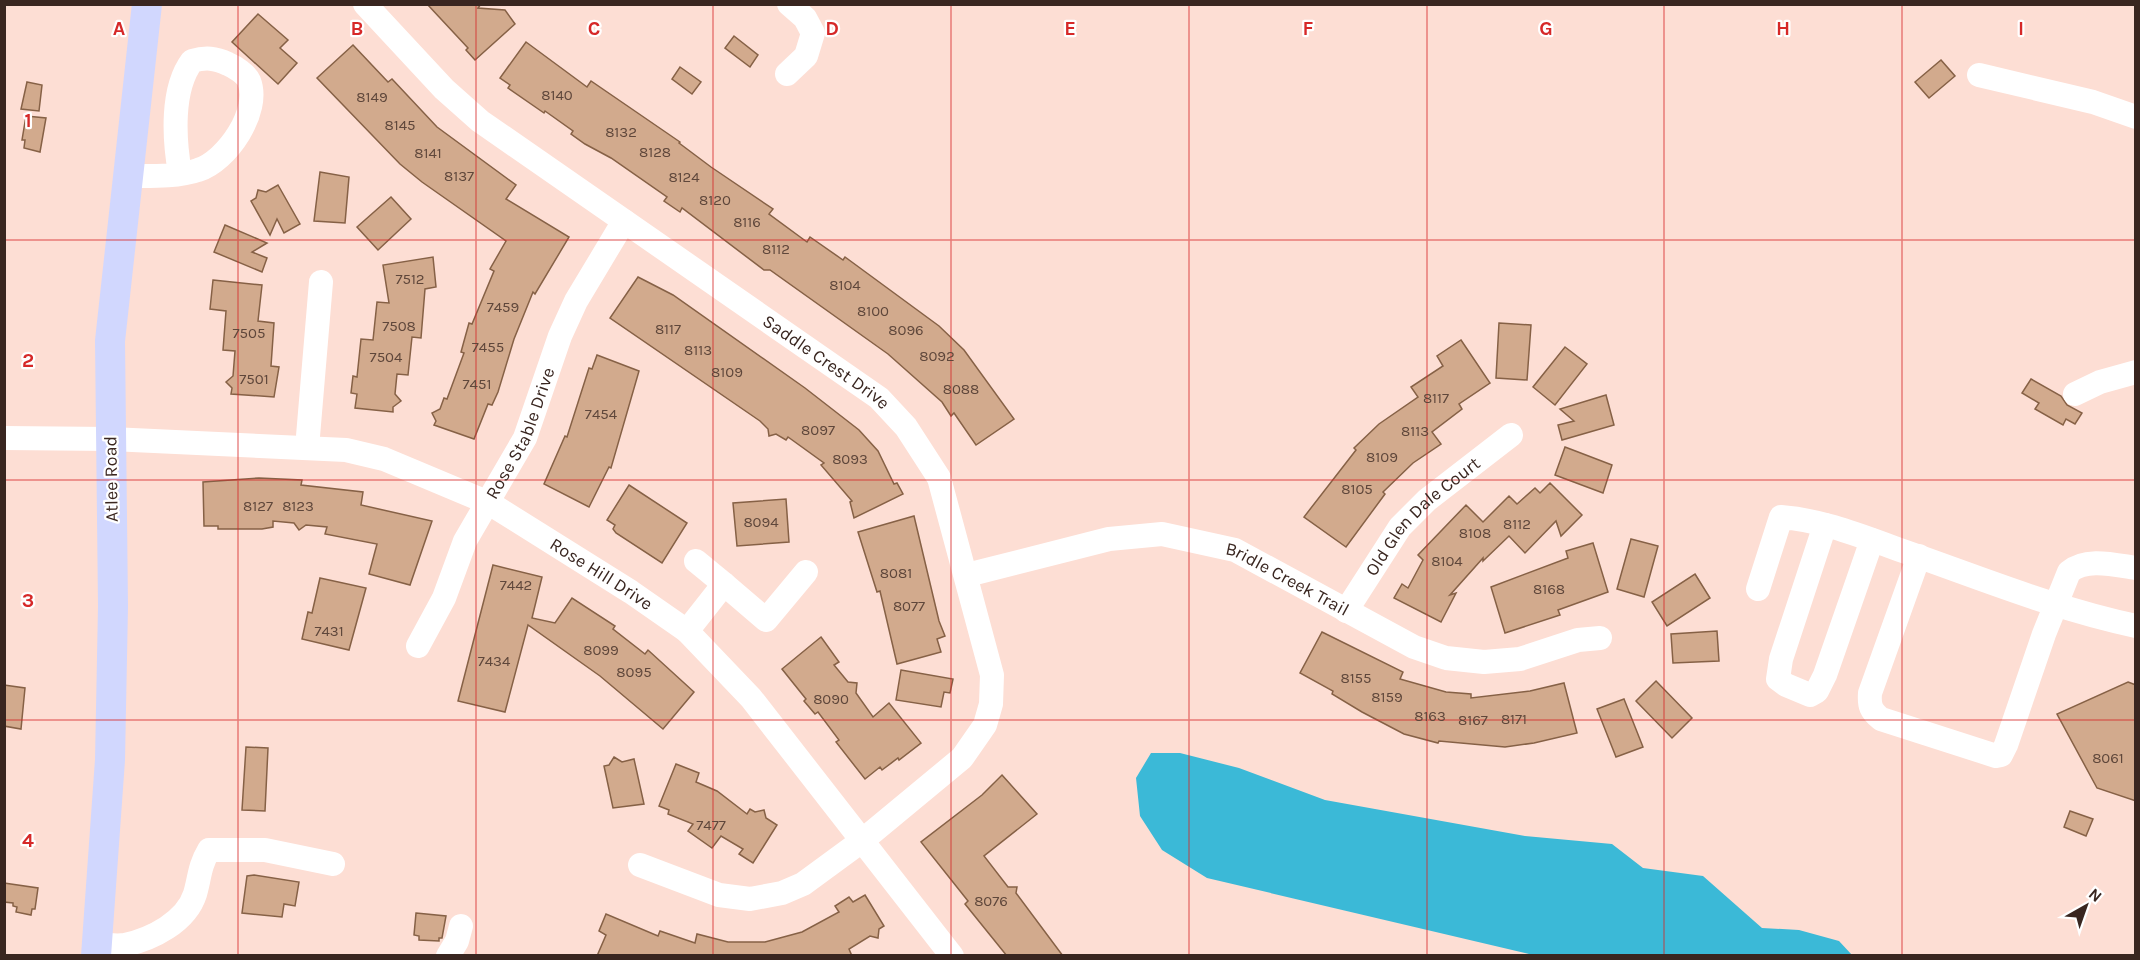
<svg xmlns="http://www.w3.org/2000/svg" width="2140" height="960" viewBox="0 0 2140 960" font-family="Karla,sans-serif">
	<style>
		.water { fill: #3bb9d7 }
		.building { fill: #d2aa8d; stroke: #866146; stroke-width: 1.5 }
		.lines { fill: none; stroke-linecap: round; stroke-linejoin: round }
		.minor { stroke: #fff; stroke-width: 24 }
		.major { stroke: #d1d7fe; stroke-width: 30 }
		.grid { fill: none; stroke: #d62828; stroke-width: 1.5; stroke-opacity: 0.55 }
		.labels { text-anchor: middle; stroke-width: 4.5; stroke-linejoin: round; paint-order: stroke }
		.number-label { font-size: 15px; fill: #5f473b }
		.street-label { font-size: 18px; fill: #392620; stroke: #fff }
		.grid-label { font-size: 20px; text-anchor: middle; font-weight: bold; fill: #d62828; stroke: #fff; stroke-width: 4.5; stroke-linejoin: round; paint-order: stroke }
	</style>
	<rect width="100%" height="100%" fill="#fdded4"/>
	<polygon class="water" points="1151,753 1180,753 1239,768 1325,800 1525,836 1612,844 1643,868 1703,876 1762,928 1799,930 1839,941 1852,955 1533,955 1207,878 1162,850 1140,816 1136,778"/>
	<g class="building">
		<polygon points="427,4 481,4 478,8 505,10 515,24 475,60 466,50 468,48"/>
		<polygon points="258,14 288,40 280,48 297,63 278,84 232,42"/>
		<polygon points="734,36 758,55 750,67 725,48"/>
		<polygon points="526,42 587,87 591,81 680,142 679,143 711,167 773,209 769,214 807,242 810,237 843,260 845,257 939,326 964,350 1014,419 976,445 954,413 951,416 942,402 888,354 770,270 764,270 682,208 680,212 664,201 667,197 611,158 585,144 571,134 573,131 545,111 544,113 508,88 510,85 500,78"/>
		<polygon points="353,45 388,82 392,79 437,127 516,185 506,199 569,237 535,294 533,292 514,339 498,392 492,405 488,404 474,439 434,425 436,421 432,413 440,409 444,398 447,399 464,353 461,352 469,323 472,324 494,271 490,269 506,241 422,182 400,164 317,78"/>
		<polygon points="1941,60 1955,76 1929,98 1915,82"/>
		<polygon points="680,67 701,82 692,94 672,79"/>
		<polygon points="27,82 42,85 39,111 21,109"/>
		<polygon points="26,116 46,118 40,152 24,148 25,140 22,140"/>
		<polygon points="320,172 349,177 345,223 314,221"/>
		<polygon points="278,185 300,224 284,233 277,219 270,235 251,201 256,198 258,190 266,192"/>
		<polygon points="391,197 411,219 378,250 357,227"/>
		<polygon points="225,225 267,243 252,252 267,258 262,272 214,252"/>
		<polygon points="433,257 436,287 425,289 421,338 412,337 408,375 397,374 395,394 401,401 393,407 393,412 355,408 357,394 351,393 353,376 357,377 361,339 373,340 377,302 389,303 383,265"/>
		<polygon points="638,277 673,295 805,388 859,430 878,451 894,484 897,483 903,494 854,518 850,502 852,501 821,465 824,463 788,437 786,440 776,434 769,436 768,429 760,421 610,318"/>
		<polygon points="213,280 262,285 258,321 274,323 271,366 279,367 274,397 231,394 232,388 226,382 233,376 235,351 223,350 226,311 210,309"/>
		<polygon points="1499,323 1531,325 1527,380 1496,378"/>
		<polygon points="1461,340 1490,383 1459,404 1462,409 1432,432 1441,444 1413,463 1383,492 1385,494 1346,547 1304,517 1356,450 1354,448 1379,424 1418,397 1411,387 1443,366 1437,356"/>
		<polygon points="1565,347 1587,364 1555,405 1533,387"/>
		<polygon points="597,355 639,371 611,468 609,467 589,507 544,484 565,436 567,437 589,368 592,369"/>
		<polygon points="2031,379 2061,396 2067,405 2082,413 2075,424 2066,419 2063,425 2035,409 2039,403 2022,393"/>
		<polygon points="1606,395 1614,425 1562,440 1558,425 1574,421 1560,409"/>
		<polygon points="1565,447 1612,465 1603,493 1555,475"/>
		<polygon points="259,478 302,480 301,485 363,492 361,505 432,521 410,585 369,574 377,544 325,534 327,527 306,525 299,530 294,523 273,521 273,527 262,529 218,529 218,526 204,526 203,482"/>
		<polygon points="1550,483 1582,515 1561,536 1556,521 1525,553 1509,536 1483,561 1483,558 1450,595 1456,593 1441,622 1394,598 1402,584 1408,588 1423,560 1418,555 1466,505 1483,522 1509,496 1517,504 1535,488 1540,493"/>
		<polygon points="629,485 687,523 662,563 616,533 613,529 615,525 607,520"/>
		<polygon points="786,499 789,542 737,546 733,503"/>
		<polygon points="914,516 939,621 945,636 937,639 941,652 897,664 880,591 877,592 858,532"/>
		<polygon points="1631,539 1658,546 1644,597 1617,589"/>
		<polygon points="1593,543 1608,592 1558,610 1560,615 1505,633 1491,587 1568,558 1566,551"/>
		<polygon points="493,565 542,577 532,618 555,623 572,598 615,626 613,629 645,654 648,650 694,692 663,729 600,676 528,625 505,712 458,701"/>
		<polygon points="1695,574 1710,598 1667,626 1652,602"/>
		<polygon points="320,578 366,588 349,650 302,639 308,612 312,613"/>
		<polygon points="1717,631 1719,661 1673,663 1671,634"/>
		<polygon points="1322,632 1403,672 1400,679 1446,692 1471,694 1471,698 1530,691 1564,683 1577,733 1534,743 1505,747 1439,741 1438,743 1404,734 1362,712 1332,694 1333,691 1300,673"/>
		<polygon points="821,637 839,662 834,665 848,682 857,683 856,693 873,717 889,703 921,743 899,760 898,758 882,770 880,767 865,779 836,742 839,740 818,712 815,714 804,701 806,699 782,669"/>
		<polygon points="901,670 953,679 950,693 944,692 941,707 896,700"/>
		<polygon points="1656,681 1692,718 1672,738 1636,701"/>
		<polygon points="2128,682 2136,685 2136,801 2097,788 2057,714"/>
		<polygon points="4,685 25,688 21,729 4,726"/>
		<polygon points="1624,699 1643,747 1616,757 1597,709"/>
		<polygon points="246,747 268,748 265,811 242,810"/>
		<polygon points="614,757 622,762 634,759 644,804 613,808 604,766 609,765"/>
		<polygon points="676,764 699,773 696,782 717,791 747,814 750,809 755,812 764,810 766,818 777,825 753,863 739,854 743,849 721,836 712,848 688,831 693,824 668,814 669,810 659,806"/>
		<polygon points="1002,775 1037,814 984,856 1008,887 1017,887 1016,893 1063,956 1007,956 965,904 968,901 921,842 982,795"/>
		<polygon points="2070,811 2093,819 2086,836 2064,827"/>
		<polygon points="254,875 299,882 295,906 284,904 282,917 242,913 247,876"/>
		<polygon points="4,883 38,888 35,909 32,909 31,915 16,912 17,907 13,906 13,903 4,902"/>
		<polygon points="865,895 884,926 879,929 878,938 870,936 849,949 852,956 597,956 606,935 599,931 606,914 658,936 660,931 695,943 697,934 728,942 765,942 802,932 839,912 835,906 849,897 853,902"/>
		<polygon points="416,913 446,916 442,938 439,938 439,941 419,940 419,936 414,935"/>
	</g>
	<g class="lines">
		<g class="minor">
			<path id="s1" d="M365 4 444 89 480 121 879 398 906 427 939 478 992 675 991 704 985 725 962 758 863 840 803 884 782 893 750 899 719 895 640 865"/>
			<polyline points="787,74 806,56 813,33 805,18 789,4"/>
			<polyline points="1979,75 2093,102 2136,117"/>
			<path d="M129 176C151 176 178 177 198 170 227 161 261 111 249 81 246 74 235 67 228 64 215 58 206 57 192 61 171 89 174 139 180 173"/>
			<polyline points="2075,394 2100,382 2136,372"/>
			<path id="s2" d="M4 438 111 439 346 450 384 459 489 503 631 592 687 631 751 698 952 956"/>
			<polyline points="307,448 321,282"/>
			<polyline points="1825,525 1781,659 1778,679 1786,685 1810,695 1817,691 1825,675 1872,540"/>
			<path d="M1919 556 1870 693C1869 706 1871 711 1881 719L1996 756 2001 755 2006 745 2044 634 2069 572C2086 557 2115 565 2136 568"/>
			<polyline points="696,561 724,584"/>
			<path id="s3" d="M967 575 1109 539 1162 534 1235 550 1414 647 1446 658 1484 662 1520 659 1578 640 1600 638"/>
			<path d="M1758 589 1781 517C1822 520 1861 536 1900 550 1978 577 2055 609 2136 626"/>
			<path id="s4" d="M1346 611 1400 527 1427 500 1511 435"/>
			<polyline points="687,631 724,584 766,620 806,572"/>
			<path id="s5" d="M418 646 444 598 465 541 525 438 560 336 576 301 624 221"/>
			<path d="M97 944C106 945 117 946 125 945 152 939 186 922 195 894 200 877 199 867 209 850H265L333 864"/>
			<polyline points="448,956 457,941 461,926"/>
		</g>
		<polyline class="major" points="96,956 110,760 113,606 110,341 147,4"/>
	</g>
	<path class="grid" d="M238 4V956M476 4V956M713 4V956M951 4V956M1189 4V956M1427 4V956M1664 4V956M1902 4V956M4 240H2136M4 480H2136M4 720H2136"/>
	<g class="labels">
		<g class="number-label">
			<text x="557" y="100">8140</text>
			<text x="372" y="102">8149</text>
			<text x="400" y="130">8145</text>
			<text x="621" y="137">8132</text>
			<text x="655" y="157">8128</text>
			<text x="428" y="158">8141</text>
			<text x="459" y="181">8137</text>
			<text x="684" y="182">8124</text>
			<text x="715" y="205">8120</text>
			<text x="747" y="227">8116</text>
			<text x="776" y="254">8112</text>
			<text x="410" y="284">7512</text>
			<text x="845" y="290">8104</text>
			<text x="503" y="312">7459</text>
			<text x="873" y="316">8100</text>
			<text x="399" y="331">7508</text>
			<text x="668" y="334">8117</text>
			<text x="906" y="335">8096</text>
			<text x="249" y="338">7505</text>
			<text x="488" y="352">7455</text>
			<text x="698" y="355">8113</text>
			<text x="937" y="361">8092</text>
			<text x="386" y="362">7504</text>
			<text x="727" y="377">8109</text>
			<text x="254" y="384">7501</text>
			<text x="477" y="389">7451</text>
			<text x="961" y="394">8088</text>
			<text x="1436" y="403">8117</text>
			<text x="601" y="419">7454</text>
			<text x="818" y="435">8097</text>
			<text x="1415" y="436">8113</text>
			<text x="1382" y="462">8109</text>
			<text x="850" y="464">8093</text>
			<text x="1357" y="494">8105</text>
			<text x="258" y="511">8127</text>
			<text x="298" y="511">8123</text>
			<text x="761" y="527">8094</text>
			<text x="1517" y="529">8112</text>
			<text x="1475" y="538">8108</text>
			<text x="1447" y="566">8104</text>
			<text x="896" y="578">8081</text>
			<text x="516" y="590">7442</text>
			<text x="1549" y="594">8168</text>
			<text x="909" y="611">8077</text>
			<text x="329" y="636">7431</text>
			<text x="601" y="655">8099</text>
			<text x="494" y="666">7434</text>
			<text x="634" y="677">8095</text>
			<text x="1356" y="683">8155</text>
			<text x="1387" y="702">8159</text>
			<text x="831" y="704">8090</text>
			<text x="1430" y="721">8163</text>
			<text x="1514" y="724">8171</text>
			<text x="1473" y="725">8167</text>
			<text x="2108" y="763">8061</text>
			<text x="711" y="830">7477</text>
			<text x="991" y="906">8076</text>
		</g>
		<g class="street-label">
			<text dy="6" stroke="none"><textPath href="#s1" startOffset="586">Saddle Crest Drive</textPath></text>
			<text dy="6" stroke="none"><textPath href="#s5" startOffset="237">Rose Stable Drive</textPath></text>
			<text transform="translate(111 479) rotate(-91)" y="6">Atlee Road</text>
			<text dy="6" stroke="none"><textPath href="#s4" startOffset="123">Old Glen Dale Court</textPath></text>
			<text dy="6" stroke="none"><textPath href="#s2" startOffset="628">Rose Hill Drive</textPath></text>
			<text dy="6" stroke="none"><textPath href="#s3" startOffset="334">Bridle Creek Trail</textPath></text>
		</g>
	</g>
	<g class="grid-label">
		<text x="119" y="35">A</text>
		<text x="357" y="35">B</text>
		<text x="594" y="35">C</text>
		<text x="832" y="35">D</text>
		<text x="1070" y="35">E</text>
		<text x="1308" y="35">F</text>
		<text x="1546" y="35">G</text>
		<text x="1783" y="35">H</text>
		<text x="2021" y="35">I</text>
		<text x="28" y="127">1</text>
		<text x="28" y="367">2</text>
		<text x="28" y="607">3</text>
		<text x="28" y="847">4</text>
	</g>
	<rect width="2140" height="960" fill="none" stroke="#392620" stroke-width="12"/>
	<g transform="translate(2086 906) rotate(40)" stroke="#ffffff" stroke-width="4.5" paint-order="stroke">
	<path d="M0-4.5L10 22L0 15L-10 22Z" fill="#392620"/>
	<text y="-9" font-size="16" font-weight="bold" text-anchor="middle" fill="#392620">N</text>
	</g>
</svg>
